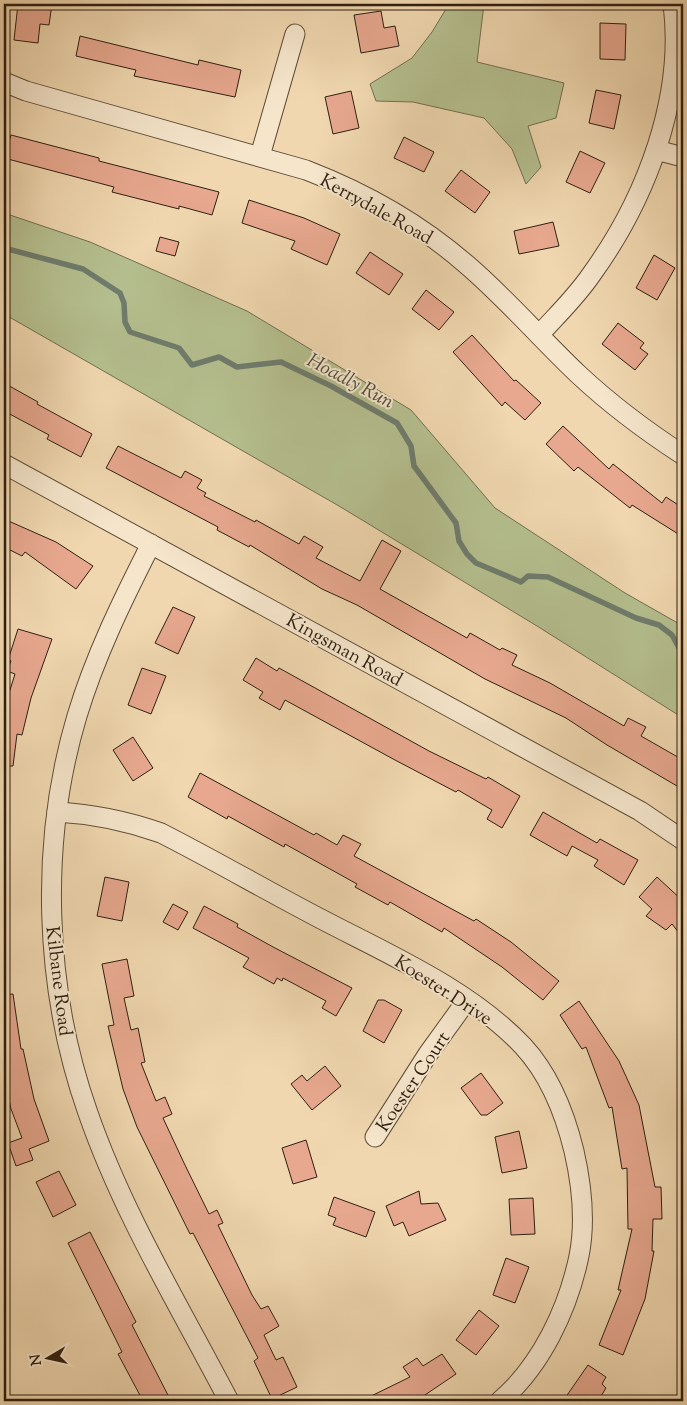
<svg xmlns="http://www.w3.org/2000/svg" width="687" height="1405" viewBox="0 0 687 1405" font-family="'Sorts Mill Goudy',serif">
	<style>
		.green { fill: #b5bf8f; stroke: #726f50 }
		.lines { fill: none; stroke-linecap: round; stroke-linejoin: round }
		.stream { stroke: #6f7c6d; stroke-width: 5.5 }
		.building { fill: #e7a88f; stroke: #2f1f10 }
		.street-casing { stroke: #5f4d38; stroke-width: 21 }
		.street { stroke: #f5e5cb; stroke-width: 19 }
		.labels { text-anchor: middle; stroke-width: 4; stroke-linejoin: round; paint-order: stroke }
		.street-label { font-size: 19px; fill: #2f1f10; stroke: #f5e5cb }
		.water-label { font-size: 20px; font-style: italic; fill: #4f4e3e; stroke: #f5e5cb }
	</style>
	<rect width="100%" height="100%" fill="#f0d7af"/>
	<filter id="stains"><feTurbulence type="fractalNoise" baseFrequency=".004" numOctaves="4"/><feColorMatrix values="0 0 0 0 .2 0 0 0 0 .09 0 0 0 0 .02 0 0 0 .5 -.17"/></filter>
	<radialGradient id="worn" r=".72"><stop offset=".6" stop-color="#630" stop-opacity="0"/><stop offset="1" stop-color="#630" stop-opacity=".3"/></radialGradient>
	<g class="green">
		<polygon points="449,4 549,4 484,4 477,62 564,83 556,118 528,126 541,167 526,184 512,149 484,118 413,102 376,101 370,84 412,58 432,32"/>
		<polygon points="4,213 90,242 247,311 411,410 495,508 625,593 683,626 683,718 537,626 339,506 4,314"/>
	</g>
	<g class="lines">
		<polyline class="stream" points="4,248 83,269 120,293 124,303 125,322 130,332 179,348 192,365 219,357 237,367 281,362 331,386 397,423 411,446 414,466 456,523 459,541 467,554 476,563 521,582 528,576 548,577 636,618 659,625 672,635 683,655"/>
	</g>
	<g class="building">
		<polygon points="18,4 52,4 49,25 40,24 38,43 14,40"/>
		<polygon points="381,11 384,28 395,26 399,46 361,53 354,15"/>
		<polygon points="600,23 626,24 625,60 600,59"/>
		<polygon points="80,36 198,65 199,60 241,70 235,97 134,76 136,70 76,56"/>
		<polygon points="596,90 621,95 614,129 589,123"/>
		<polygon points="351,91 359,128 333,134 325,97"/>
		<polygon points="11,135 99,158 99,161 219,192 212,215 179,206 179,209 112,192 114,187 4,158"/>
		<polygon points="404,137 434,152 424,172 394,158"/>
		<polygon points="580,151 605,163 590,193 566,182"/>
		<polygon points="461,170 490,192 475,213 445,191"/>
		<polygon points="249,200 304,218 340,234 327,265 291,249 295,241 242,223"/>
		<polygon points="553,222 559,246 519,254 514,231"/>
		<polygon points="160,237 179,242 175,256 156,251"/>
		<polygon points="370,252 403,274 389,295 356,273"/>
		<polygon points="654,255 675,268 657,300 636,288"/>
		<polygon points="426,290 454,312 439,330 412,309"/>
		<polygon points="618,323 644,343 640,348 648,354 635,370 602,344"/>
		<polygon points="472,335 514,381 516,380 541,403 525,420 505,402 502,406 453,352"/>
		<polygon points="4,383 38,402 37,404 92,434 81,457 47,439 49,435 4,411"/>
		<polygon points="563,426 609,469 613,464 662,503 666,497 683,508 683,537 632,505 630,508 578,467 574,471 546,444"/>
		<polygon points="118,446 181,478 185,471 202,480 197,488 206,493 204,496 255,522 256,520 299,544 304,536 323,547 316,558 360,581 382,540 401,551 380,589 467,638 470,633 500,650 502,648 517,655 512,665 550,683 624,726 628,718 646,727 641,736 683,760 683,774 677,786 607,745 566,718 485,679 357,605 322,589 250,545 249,547 217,530 218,527 106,468"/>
		<polygon points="4,519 56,542 93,566 76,589 25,552 22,556 4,547"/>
		<polygon points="173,607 195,617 178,654 155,643"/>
		<polygon points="18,629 52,639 31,698 22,735 17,734 13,766 4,766 4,709 15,674 7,671 11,661 8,660"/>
		<polygon points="256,658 277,671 279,668 429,751 486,779 488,777 520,796 502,828 487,819 492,810 458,790 456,792 395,760 285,700 280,710 259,698 263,692 243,680"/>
		<polygon points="142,668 166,676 151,714 128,705"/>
		<polygon points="133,737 153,768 133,781 113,750"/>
		<polygon points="200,773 314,835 316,833 337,845 343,835 361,844 354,856 474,921 476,919 511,942 559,981 543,1000 502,967 444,928 442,932 390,902 388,905 355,887 357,884 285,844 284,847 228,816 227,819 188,797"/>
		<polygon points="543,812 597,843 600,839 638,860 624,885 594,866 598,860 572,846 567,856 530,835"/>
		<polygon points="105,877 129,882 122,921 97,916"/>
		<polygon points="657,877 683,901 683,938 672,924 666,930 646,916 652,909 639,897"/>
		<polygon points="173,904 188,912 178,930 163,922"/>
		<polygon points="204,906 238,924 237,927 275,948 352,988 336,1016 322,1008 326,1001 283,978 282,981 277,978 274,984 243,967 249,958 193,928"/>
		<polygon points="127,959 134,996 124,998 131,1030 138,1028 145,1062 141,1063 156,1101 165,1097 172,1114 163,1118 184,1163 209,1214 217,1210 223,1223 218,1225 252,1295 261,1309 268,1306 279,1326 264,1335 276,1360 283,1357 297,1387 272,1399 254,1361 258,1358 193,1233 190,1234 137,1127 123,1089 108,1026 114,1025 102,964"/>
		<polygon points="13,994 21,1049 23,1049 34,1099 49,1141 29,1149 33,1160 16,1166 8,1143 22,1138 11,1109 4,1078 4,995"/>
		<polygon points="378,1000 384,1000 402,1010 384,1043 363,1031"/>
		<polygon points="579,1001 619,1061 639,1105 655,1187 661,1187 662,1219 653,1219 652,1251 654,1251 645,1299 623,1355 599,1345 621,1290 618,1290 632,1229 628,1229 627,1168 622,1169 612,1107 609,1108 586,1047 582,1049 560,1015"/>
		<polygon points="325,1066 341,1086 312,1110 291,1084 302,1075 307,1081"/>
		<polygon points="481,1073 503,1103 487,1115 481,1115 461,1088"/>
		<polygon points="519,1131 527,1168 502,1173 495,1137"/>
		<polygon points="306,1140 317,1177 293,1184 282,1148"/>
		<polygon points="59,1171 76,1205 53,1217 36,1182"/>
		<polygon points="419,1191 421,1204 438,1203 446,1220 409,1236 403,1222 394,1226 386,1206"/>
		<polygon points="334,1197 375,1212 366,1237 333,1225 336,1218 328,1215"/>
		<polygon points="533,1198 535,1234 511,1235 509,1199"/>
		<polygon points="90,1232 136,1322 132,1325 171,1401 143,1401 118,1354 122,1352 68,1243"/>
		<polygon points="506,1258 529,1267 515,1303 493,1295"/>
		<polygon points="479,1310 499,1326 476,1355 456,1340"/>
		<polygon points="442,1354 456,1374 416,1401 361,1401 410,1377 403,1367 417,1358 423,1366"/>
		<polygon points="588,1365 606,1377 602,1384 606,1388 598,1401 563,1401"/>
	</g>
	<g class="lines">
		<g class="street-casing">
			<g id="street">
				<path d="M4 82 26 91 306 170C363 192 420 224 466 264 506 298 540 338 578 374 610 404 646 431 683 455"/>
				<polyline points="656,150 683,157"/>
				<polyline points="260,156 295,34"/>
				<path d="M539 335C557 315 576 297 591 275 646 199 685 98 673 4"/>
				<polyline points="4,464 640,811 683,840"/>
				<path d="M151 544C123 599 95 656 77 716 39 843 44 989 88 1113 123 1214 180 1307 229 1401"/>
				<path d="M57 812C94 814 127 821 161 833 216 861 269 892 323 920 390 955 470 990 523 1046 549 1074 565 1114 574 1151 582 1186 586 1221 579 1256 568 1309 541 1366 500 1401"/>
				<polyline points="375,1137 428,1054 467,1000"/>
			</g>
		</g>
		<use href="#street" class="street"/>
	</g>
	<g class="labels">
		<g class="street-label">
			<text transform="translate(377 208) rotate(29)" y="7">Kerrydale Road</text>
			<text transform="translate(345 649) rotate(29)" y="7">Kingsman Road</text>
			<text transform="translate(60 981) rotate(83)" y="7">Kilbane Road</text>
			<text transform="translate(444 989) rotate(33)" y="7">Koester Drive</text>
			<text transform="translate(412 1081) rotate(-56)" y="7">Koester Court</text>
		</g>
		<g class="water-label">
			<text transform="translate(351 380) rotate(28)" y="7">Hoadly Run</text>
		</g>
	</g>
	<rect width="687" height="1405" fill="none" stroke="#f0d7af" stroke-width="20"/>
	<rect x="5" y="5" width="677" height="1395" fill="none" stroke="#2f1f10" stroke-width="2.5"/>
	<rect x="10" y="10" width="667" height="1385" fill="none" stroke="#2f1f10"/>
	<g transform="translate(48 1358) rotate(261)" stroke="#f5e5cb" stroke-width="4" paint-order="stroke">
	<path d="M0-4L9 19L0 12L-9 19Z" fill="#2f1f10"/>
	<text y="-8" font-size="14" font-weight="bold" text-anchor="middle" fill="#2f1f10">N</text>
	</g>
	<rect width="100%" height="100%" filter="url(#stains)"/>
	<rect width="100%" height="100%" fill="url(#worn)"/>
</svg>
